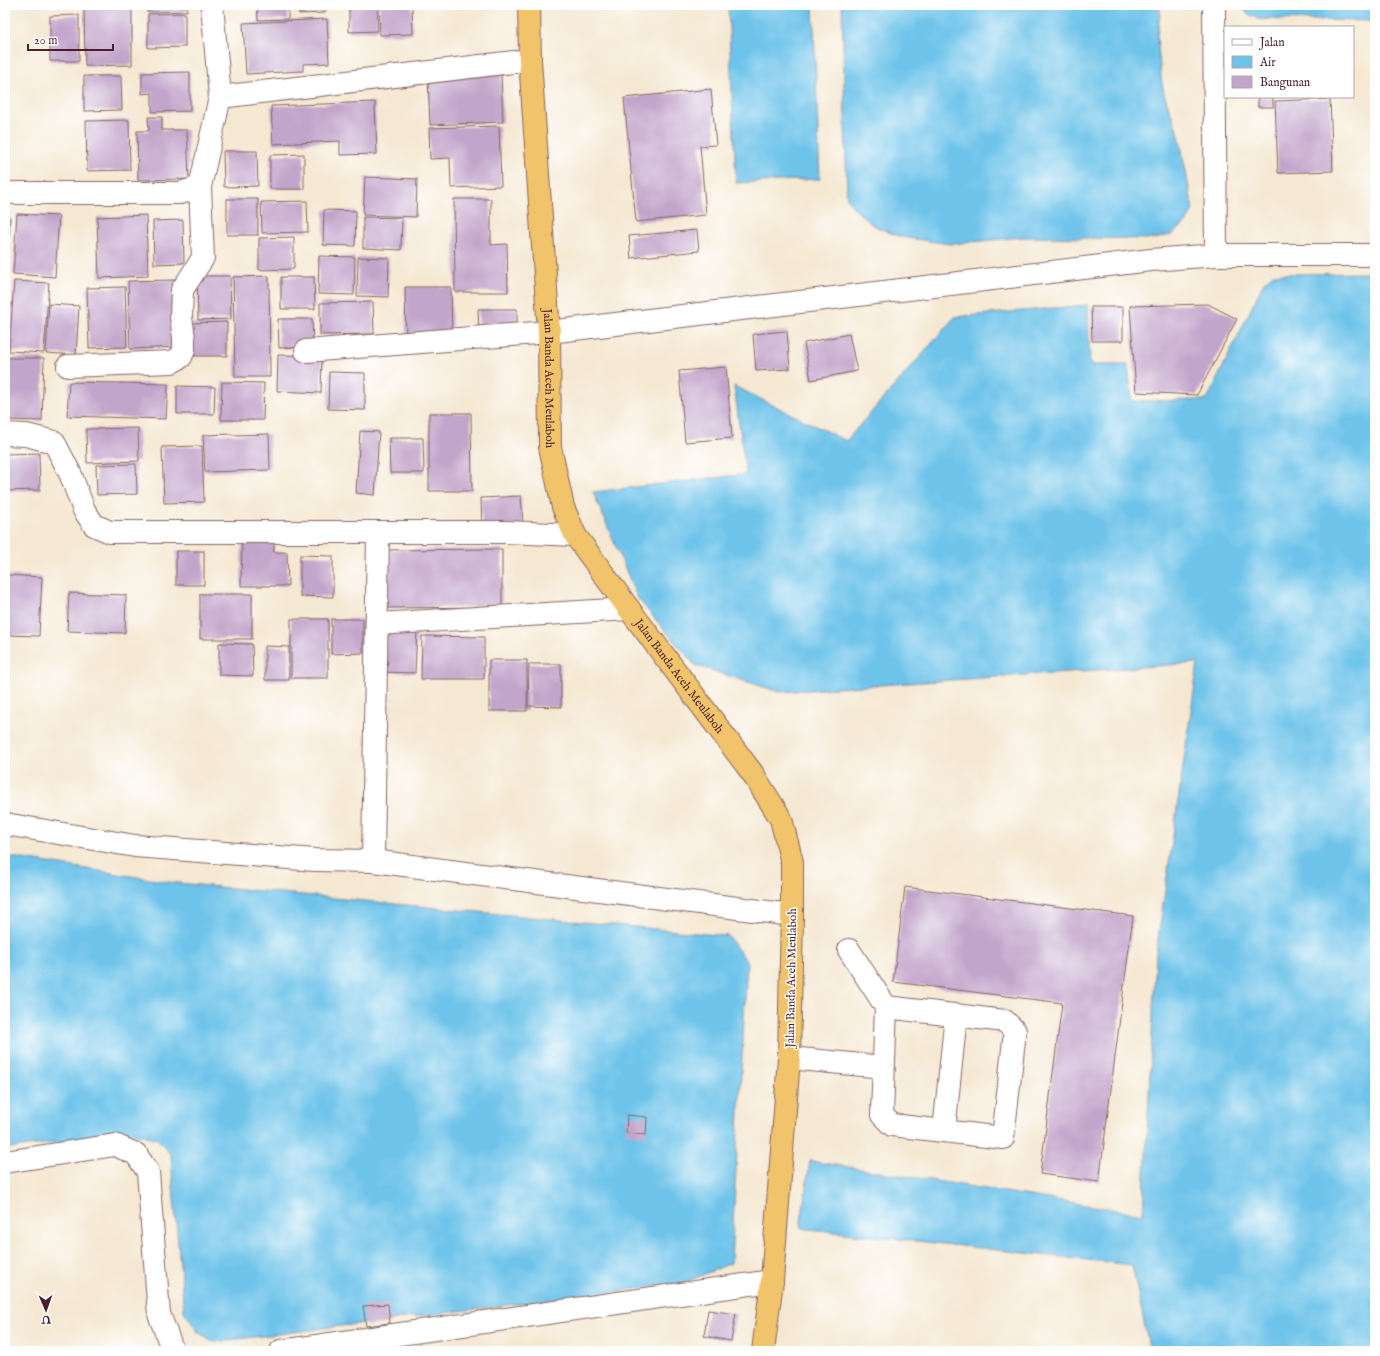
<svg xmlns="http://www.w3.org/2000/svg" width="1380" height="1356" viewBox="0 0 1380 1356" font-family="'IM FELL English',serif">
	<style>
		.water { fill: #6dc3ea; stroke: #5c718a }
		.building { fill: #c2a5cb }
		.lines { fill: none; stroke-linecap: round; stroke-linejoin: round }
		.minor-casing { stroke: #866565; stroke-width: 24 }
		.highway-casing { stroke: #866565; stroke-width: 24 }
		.minor { stroke: #fff; stroke-width: 22 }
		.highway { stroke: #f1c36a; stroke-width: 22 }
		.labels { text-anchor: middle; stroke-width: 3; stroke-linejoin: round; paint-order: stroke }
		.street-label { font-size: 12px; fill: #4a1f2b; stroke: #fff }
	</style>
	<rect width="100%" height="100%" fill="#fff"/>
	<filter id="ink" filterUnits="userSpaceOnUse"><feTurbulence type="fractalNoise" baseFrequency=".025" numOctaves="2"/><feDisplacementMap in="SourceGraphic" scale="8" xChannelSelector="R" yChannelSelector="G"/><feConvolveMatrix kernelMatrix="1 2 1 2 8 2 1 2 1" color-interpolation-filters="sRGB"/></filter>
	<filter id="wash" filterUnits="userSpaceOnUse"><feTurbulence type="fractalNoise" baseFrequency=".012" numOctaves="4" result="noise"/><feDisplacementMap in="SourceGraphic" scale="16" xChannelSelector="R" yChannelSelector="G"/><feGaussianBlur stdDeviation="0.9" result="paint"/><feColorMatrix in="noise" values="0 0 0 0 0 0 0 0 0 0 0 0 0 0 0 0 0 1.4 0 .05"/><feComposite in="paint" operator="in"/></filter>
	<g filter="url(#wash)">
		<rect width="100%" height="100%" fill="#f5e8d2"/>
		<g class="water">
			<polygon points="728,5 813,5 820,179 736,183"/>
			<polygon points="842,5 1160,5 1160,13 1157,37 1161,77 1164,94 1179,135 1193,209 1186,223 1173,234 1155,239 1024,237 950,244 901,237 881,229 870,223 856,210 847,199"/>
			<polygon points="1241,5 1375,5 1375,21 1258,19 1247,13"/>
			<polygon points="1375,273 1375,1351 1150,1351 1132,1265 800,1228 810,1161 1143,1214 1156,953 1198,663 779,692 695,665 638,599 593,492 746,474 734,386 846,441 955,317 1088,305 1090,365 1128,365 1132,401 1207,400 1264,282 1273,274"/>
			<polygon points="5,856 168,882 728,936 747,962 731,1263 683,1283 214,1342 198,1332 184,1311 173,1186 171,1155 157,1138 132,1133 5,1149"/>
		</g>
		<g id="blocks">
			<g class="building">
				<polygon points="95,5 119,5 119,7 132,7 132,65 85,66 84,8 95,7"/>
				<polygon points="147,5 186,5 187,11 147,12"/>
				<polygon points="257,5 288,5 288,19 258,20"/>
				<polygon points="299,5 325,5 325,13 299,14"/>
				<polygon points="349,5 377,5 378,31 349,32"/>
				<polygon points="379,5 412,5 413,34 380,35"/>
				<polygon points="185,13 185,47 148,48 148,14"/>
				<polygon points="79,15 79,61 50,61 50,16"/>
				<polygon points="327,19 329,63 303,64 303,71 246,74 243,23"/>
				<polygon points="190,72 190,111 152,112 152,93 142,94 142,73"/>
				<polygon points="501,74 503,122 430,125 428,78"/>
				<polygon points="84,76 121,76 122,110 84,111"/>
				<polygon points="711,89 716,145 700,146 706,215 636,222 624,98"/>
				<rect x="1258" y="97" width="15" height="10"/>
				<polygon points="1330,99 1333,171 1278,173 1275,101"/>
				<polygon points="375,102 377,154 340,155 340,141 273,144 271,106"/>
				<polygon points="148,117 162,117 162,130 187,130 189,179 138,180 137,131 149,131"/>
				<polygon points="129,120 130,170 87,171 86,121"/>
				<polygon points="499,126 501,186 451,188 450,158 430,159 429,128"/>
				<polygon points="223,151 257,151 258,186 224,187"/>
				<polygon points="304,154 304,189 270,189 270,155"/>
				<polygon points="365,177 417,179 416,217 363,215"/>
				<rect x="227" y="199" width="31" height="36"/>
				<polygon points="454,199 491,199 491,245 507,244 508,292 455,292"/>
				<polygon points="307,201 308,232 262,233 261,202"/>
				<polygon points="324,210 356,211 355,246 323,245"/>
				<polygon points="17,214 59,216 55,277 13,274"/>
				<polygon points="146,215 148,276 99,278 97,217"/>
				<polygon points="5,217 10,217 6,275 5,275"/>
				<polygon points="363,217 402,218 401,250 363,248"/>
				<polygon points="183,220 184,263 154,264 153,221"/>
				<polygon points="697,230 699,251 631,258 629,236"/>
				<polygon points="294,237 294,269 259,270 259,238"/>
				<polygon points="319,256 355,257 354,295 318,294"/>
				<polygon points="358,257 389,258 388,297 357,296"/>
				<polygon points="197,276 230,276 231,319 198,320"/>
				<polygon points="269,276 270,377 235,377 233,277"/>
				<polygon points="281,277 314,277 315,309 281,309"/>
				<polygon points="176,280 178,347 130,349 128,281"/>
				<polygon points="5,281 7,281 8,314 5,314"/>
				<polygon points="14,281 49,283 44,353 9,351"/>
				<polygon points="125,287 127,347 89,348 87,288"/>
				<polygon points="405,287 451,287 452,339 406,339"/>
				<polygon points="373,302 374,334 320,335 320,303"/>
				<polygon points="49,304 79,306 76,355 46,353"/>
				<polygon points="1208,304 1237,319 1197,395 1136,392 1130,306"/>
				<polygon points="1091,307 1123,307 1123,341 1092,341"/>
				<polygon points="478,309 517,309 517,334 479,334"/>
				<polygon points="278,319 312,319 313,347 279,348"/>
				<polygon points="227,322 227,356 192,356 192,323"/>
				<polygon points="787,331 790,369 756,371 753,334"/>
				<polygon points="849,334 857,371 811,380 804,343"/>
				<polygon points="278,355 322,356 321,393 277,391"/>
				<polygon points="5,358 44,358 42,421 5,420"/>
				<polygon points="726,367 732,438 685,442 679,371"/>
				<polygon points="329,372 365,373 365,410 328,409"/>
				<polygon points="69,382 168,384 166,419 67,416"/>
				<polygon points="222,382 264,383 263,420 221,420"/>
				<polygon points="177,386 215,387 214,414 177,414"/>
				<polygon points="429,413 471,413 472,491 429,491"/>
				<polygon points="138,428 139,461 87,463 86,429"/>
				<polygon points="360,431 379,432 375,495 356,493"/>
				<polygon points="232,434 232,435 269,434 270,470 205,472 203,435"/>
				<polygon points="389,438 423,438 424,473 390,473"/>
				<polygon points="202,446 204,502 164,503 162,447"/>
				<polygon points="39,453 40,490 5,491 5,454"/>
				<polygon points="136,464 137,494 97,495 96,465"/>
				<polygon points="521,496 523,525 482,527 481,498"/>
				<polygon points="242,537 274,538 274,552 287,552 288,586 241,586"/>
				<polygon points="502,549 502,607 384,608 384,550"/>
				<rect x="176" y="551" width="28" height="34"/>
				<polygon points="300,555 333,556 333,597 300,596"/>
				<polygon points="5,575 42,577 39,636 5,635"/>
				<polygon points="69,593 126,595 125,633 67,631"/>
				<rect x="200" y="594" width="52" height="45"/>
				<rect x="291" y="619" width="37" height="59"/>
				<polygon points="331,619 363,619 363,653 331,654"/>
				<polygon points="382,627 417,628 415,673 380,672"/>
				<polygon points="422,636 484,637 484,679 421,679"/>
				<polygon points="219,643 252,644 253,676 219,675"/>
				<polygon points="265,646 289,647 289,680 265,680"/>
				<rect x="489" y="660" width="38" height="51"/>
				<polygon points="529,664 561,664 561,707 528,706"/>
				<polygon points="905,887 1133,916 1099,1182 1040,1174 1062,1003 893,982"/>
				<polygon points="627,1115 647,1117 646,1135 626,1133"/>
				<polygon points="388,1304 390,1323 366,1326 363,1306"/>
				<polygon points="708,1310 736,1314 731,1341 704,1336"/>
			</g>
		</g>
	</g>
	<g filter="url(#ink)">
		<use href="#blocks" fill-opacity="0" stroke="#866565" stroke-width="1"/>
		<g class="lines">
			<g class="minor-casing">
				<g id="minor">
					<polyline points="212,5 220,97 530,60"/>
					<polyline points="1214,5 1216,255"/>
					<polyline points="5,193 180,193 200,187 220,97"/>
					<polyline points="306,351 549,332 1151,260 1216,255 1375,255"/>
					<polyline points="68,366 172,362 181,357 184,350 184,338 181,317 182,290 203,258 200,187"/>
					<polyline points="5,434 26,435 54,442 70,473 84,510 94,525 110,532 506,532 575,535"/>
					<polyline points="377,624 629,609"/>
					<polyline points="5,824 135,846 315,860 373,861 792,915"/>
					<polyline points="373,861 378,532"/>
					<polyline points="849,950 886,1007"/>
					<polygon points="886,1007 1005,1021 1015,1031 1003,1138 892,1125 882,1115"/>
					<polyline points="789,1058 883,1067"/>
					<polyline points="944,1131 956,1015"/>
					<polyline points="5,1162 115,1145 136,1154 148,1172 159,1314 173,1351"/>
					<polyline points="281,1351 772,1281"/>
				</g>
			</g>
			<g class="highway-casing">
				<g id="highway">
					<path id="s1" d="M529 5 530 60 549 332 550 447 563 507 575 535 629 609 753 774 781 819 792 862V915L789 1058 772 1281 763 1351"/>
				</g>
			</g>
			<use href="#minor" class="minor"/>
			<use href="#highway" class="highway"/>
		</g>
	</g>
	<g class="labels">
		<g class="street-label">
			<text dy="4" stroke="none"><textPath href="#s1" startOffset="374">Jalan Banda Aceh Meulaboh</textPath></text>
			<text dy="4" stroke="none"><textPath href="#s1" startOffset="710">Jalan Banda Aceh Meulaboh</textPath></text>
			<text transform="translate(791 978) rotate(-89)" y="4">Jalan Banda Aceh Meulaboh</text>
		</g>
	</g>
	<rect width="1380" height="1356" fill="none" stroke="#fff" stroke-width="20"/>
	<rect x="1224" y="26" width="130" height="72" fill="#ffffff" stroke="#b7a5aa"/>
	<rect x="1232" y="39" width="20" height="6" fill="#ffffff" stroke="#b7a5aa"/>
	<text x="1260" y="46" font-size="12" fill="#4a1f2b">Jalan</text>
	<rect x="1232" y="56" width="20" height="12" fill="#6dc3ea" stroke="#b7a5aa"/>
	<text x="1260" y="66" font-size="12" fill="#4a1f2b">Air</text>
	<rect x="1232" y="76" width="20" height="12" fill="#c2a5cb" stroke="#b7a5aa"/>
	<text x="1260" y="86" font-size="12" fill="#4a1f2b">Bangunan</text>
	<g transform="translate(46 1310) rotate(178)" stroke="#ffffff" stroke-width="3" paint-order="stroke">
	<path d="M0-3L7 15L0 10L-7 15Z" fill="#4a1f2b"/>
	<text y="-6" font-size="11" font-weight="bold" text-anchor="middle" fill="#4a1f2b">U</text>
	</g>
	<path d="M28 44v6h85v-6" fill="none" stroke="#4a1f2b" stroke-width="2"/>
	<text x="34" y="44" font-size="12" fill="#4a1f2b" stroke="#ffffff" stroke-width="3" paint-order="stroke">20 m</text>
</svg>
